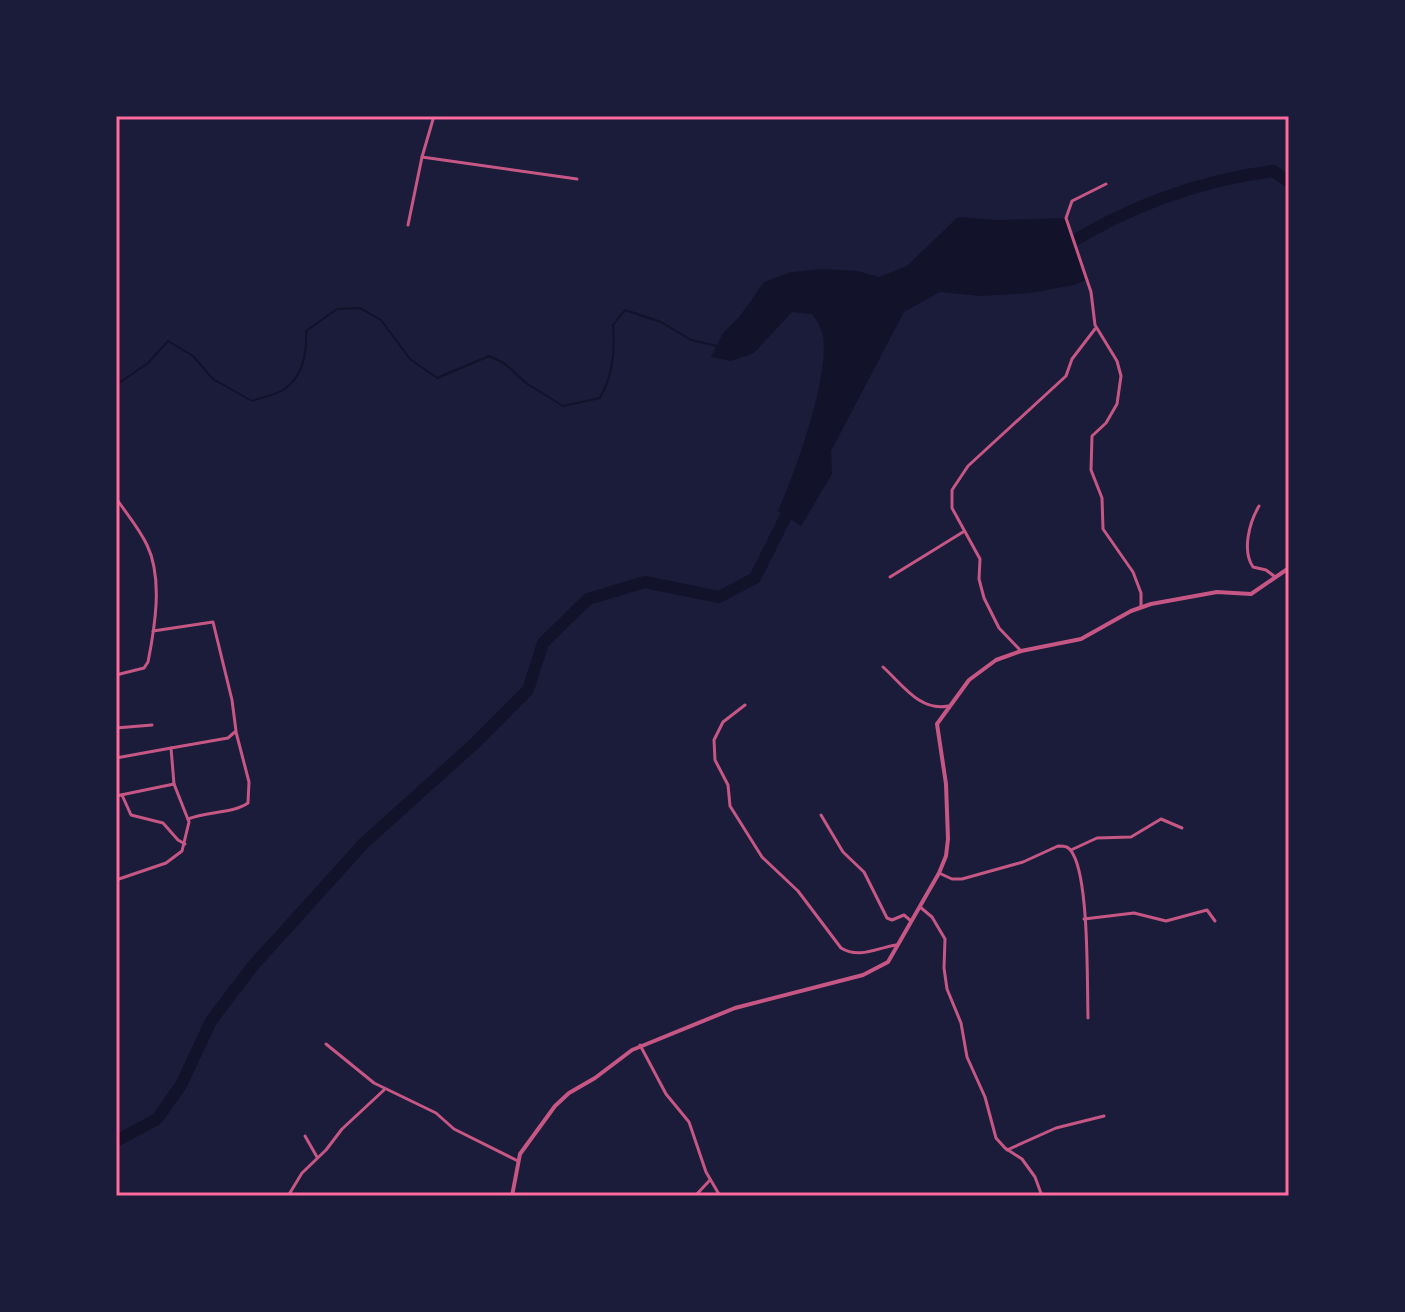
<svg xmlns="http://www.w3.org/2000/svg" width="1405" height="1312" viewBox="0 0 1405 1312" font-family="Overpass,sans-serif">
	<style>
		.water { fill: #12122b }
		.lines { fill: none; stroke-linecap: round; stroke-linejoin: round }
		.stream { stroke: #12122b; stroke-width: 2 }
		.river { stroke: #12122b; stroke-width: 12 }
		.minor { stroke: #c65784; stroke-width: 3 }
		.tertiary { stroke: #c65784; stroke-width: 4 }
		.neatline { fill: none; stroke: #ff6b9d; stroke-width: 3 }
	</style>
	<rect width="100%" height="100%" fill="#1b1b3a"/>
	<path class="water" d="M958 217 998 220 1066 218 1086 280 1074 285 1031 293 981 296 940 292 904 312 831 451 832 474 801 526 778 511C795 474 830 375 823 336 821 328 817 320 812 314L792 312 754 353 731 361 711 357 723 333 740 316 764 282 792 272 823 269 857 271 879 277 907 266Z"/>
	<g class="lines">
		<path class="stream" d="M116 385 148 363 168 341 193 356 213 379 252 401C262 397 275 395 283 390 303 378 307 352 306 331L337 309 360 308 381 320 410 359 437 378 489 356 504 363 526 383 563 406 600 398C613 374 615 352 613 325L625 310 661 322 691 340 717 346"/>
		<g class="river">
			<path d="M1064 247C1126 207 1201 180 1273 171L1289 182"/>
			<polyline points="116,1141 157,1119 181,1085 211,1021 252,967 364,843 474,744 528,690 543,643 588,599 645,582 719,597 755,578 792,504"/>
		</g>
		<g class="minor">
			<polyline points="422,157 577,179"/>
			<polyline points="1106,184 1072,201 1066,218 1091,292 1095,325 1117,361 1121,376 1117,404 1106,423 1092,436 1091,470 1102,498 1103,529 1133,572 1141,593 1141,606"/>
			<polyline points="408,225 422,157 434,116"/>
			<path d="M116 498C126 513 139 528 147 545 163 578 155 627 148 662L144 668 116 675"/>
			<path d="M1259 506C1249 523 1242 551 1253 567L1266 570 1274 576"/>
			<polyline points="890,577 963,532"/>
			<polyline points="1021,651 999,628 984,598 979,579 980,559 952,508 952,490 968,466 1066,376 1072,359 1095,329"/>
			<path d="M883 667C902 684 920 712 948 706"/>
			<path d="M745 705 723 722 714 740 715 760 728 785 730 806 762 857 798 891 841 948C859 959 877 948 896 945"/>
			<polyline points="116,728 152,725"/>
			<polyline points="116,758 171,748"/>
			<polyline points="122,795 131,815 163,823 178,840 185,844"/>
			<polyline points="116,796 174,784"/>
			<polyline points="821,815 843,852 864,872 887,918 892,920 904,915 911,921"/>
			<path d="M188 819C207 811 232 814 248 803L249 782 236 732"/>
			<polyline points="1071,850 1097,838 1131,837 1161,819 1182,828"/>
			<path d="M939 873 952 879H962L1023 862 1058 846C1065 846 1069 846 1073 854 1089 882 1087 981 1088 1018"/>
			<polyline points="116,880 166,863 182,851 189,822 174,784 171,748 228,738 236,731 232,700 213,622 153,631"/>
			<polyline points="920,907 932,917 945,939 944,968 947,989 961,1023 967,1057 985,1097 996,1138 1005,1148 1022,1159 1035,1177 1042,1196"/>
			<polyline points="1084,919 1134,913 1166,921 1207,910 1215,921"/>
			<polyline points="326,1044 374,1083 436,1113 454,1129 518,1161"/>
			<polyline points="640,1045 666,1094 689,1122 706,1172 720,1196"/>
			<polyline points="305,1136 317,1157"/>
			<polyline points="1007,1150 1056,1128 1104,1116"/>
			<polyline points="288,1196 302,1173 326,1150 342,1129 384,1090"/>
			<polyline points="695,1196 710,1180"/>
		</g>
		<polyline class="tertiary" points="512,1196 520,1154 555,1106 569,1093 595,1078 632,1050 735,1008 863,975 888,962 939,873 946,856 948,839 946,784 937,724 969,680 996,660 1021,651 1081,639 1131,611 1151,604 1217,592 1251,594 1289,568"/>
	</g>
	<rect width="1405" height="1312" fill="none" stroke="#1b1b3a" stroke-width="236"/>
	<rect x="118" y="118" width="1169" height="1076" class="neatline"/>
</svg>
